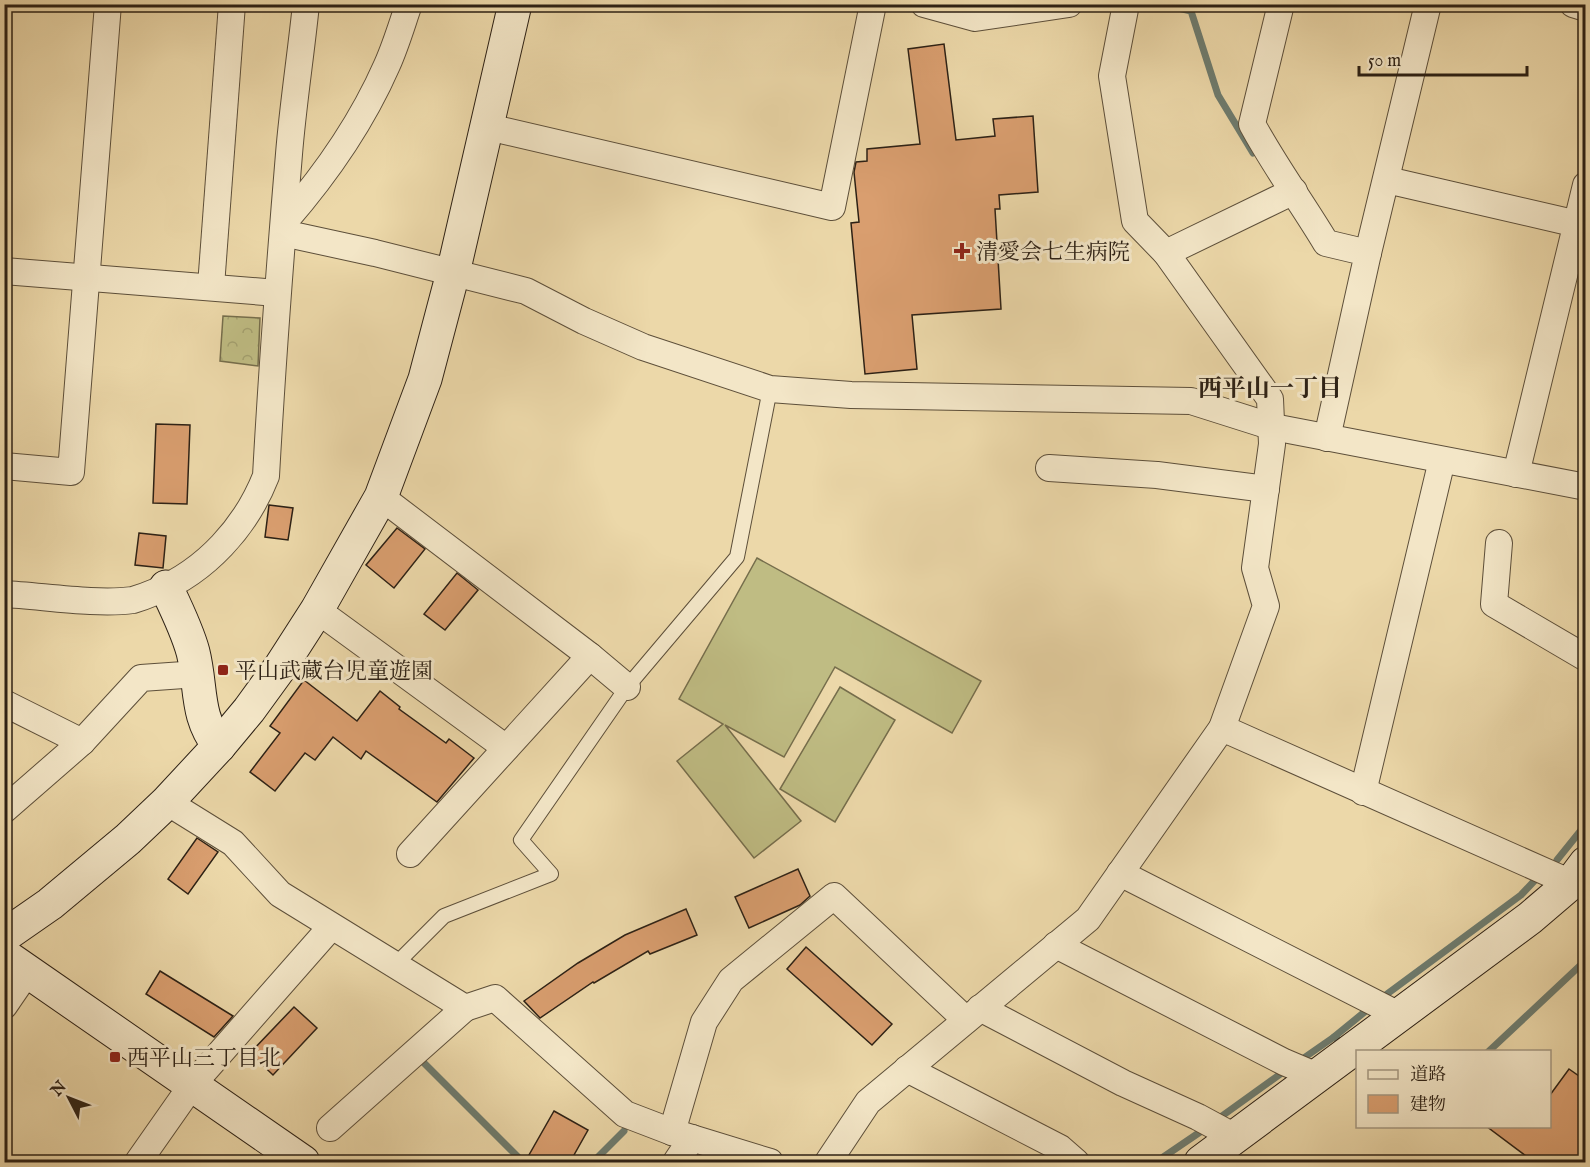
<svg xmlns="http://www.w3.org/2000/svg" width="1590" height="1167" viewBox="0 0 1590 1167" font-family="'IM FELL English','Noto Serif JP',serif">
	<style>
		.park { fill: url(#park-crowns); stroke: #766e4c; stroke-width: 1.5 }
		.garden { fill: #bfbc83; stroke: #766e4c; stroke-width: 1.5 }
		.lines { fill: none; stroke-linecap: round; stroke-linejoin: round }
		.stream { stroke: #6e7c6f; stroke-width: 7 }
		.building { fill: #d99e6f; stroke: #2d2115; stroke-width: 1.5 }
		.lane-casing { stroke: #5d4f3a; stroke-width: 16 }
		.street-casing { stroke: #5d4f3a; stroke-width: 28 }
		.secondary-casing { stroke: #2d2115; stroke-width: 35 }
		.lane { stroke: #f3e6c7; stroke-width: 14 }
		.street { stroke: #f3e6c7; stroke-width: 26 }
		.secondary { stroke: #f3e6c7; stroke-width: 33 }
		.poi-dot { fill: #8f2418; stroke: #f3e6c7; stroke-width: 2 }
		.labels { text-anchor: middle; stroke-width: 6; stroke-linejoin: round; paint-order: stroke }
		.poi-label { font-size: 22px; fill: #2d2115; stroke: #f3e6c7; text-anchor: start }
		.neighbourhood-label { font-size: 24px; font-weight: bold; fill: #2d2115; stroke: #f3e6c7 }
	</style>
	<defs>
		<pattern id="park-crowns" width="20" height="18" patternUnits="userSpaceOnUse" patternTransform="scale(1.5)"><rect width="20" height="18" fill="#bfbc83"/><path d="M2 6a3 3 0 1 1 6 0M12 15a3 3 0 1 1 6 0" fill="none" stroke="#a4a170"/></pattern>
	</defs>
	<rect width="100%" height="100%" fill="#ecd8a9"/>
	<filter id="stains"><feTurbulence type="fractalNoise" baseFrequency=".00333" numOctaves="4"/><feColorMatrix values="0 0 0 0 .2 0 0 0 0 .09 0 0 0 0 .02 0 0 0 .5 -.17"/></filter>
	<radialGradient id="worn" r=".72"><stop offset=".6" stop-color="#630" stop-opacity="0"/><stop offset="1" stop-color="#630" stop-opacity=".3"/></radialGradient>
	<polygon class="park" points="223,316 260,318 258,366 220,361"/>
	<g class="garden">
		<polygon points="757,558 981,681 952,733 835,667 784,757 725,725 801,821 754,858 677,761 723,724 679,699"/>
		<polygon points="840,687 895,720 835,822 780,789"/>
	</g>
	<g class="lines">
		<g class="stream">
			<polyline points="1162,4 1191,11 1218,95 1253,153"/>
			<polyline points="1557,860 1586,824"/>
			<polyline points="1387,994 1521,895 1537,878"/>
			<polyline points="1334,1037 1367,1010"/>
			<polyline points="1488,1052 1586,960"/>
			<polyline points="1298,1062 1334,1037 1337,1039"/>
			<polyline points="417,1064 421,1060 523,1162"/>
			<polyline points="1215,1121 1286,1070"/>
			<polyline points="593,1162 624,1131"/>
			<polyline points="1156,1162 1206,1128"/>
		</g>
	</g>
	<g class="building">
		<polygon points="944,44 956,140 995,136 993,119 1033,116 1038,192 999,195 1000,209 995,209 1001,309 912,315 917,369 865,374 851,223 859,222 854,172 856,162 867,161 867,149 920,144 908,49"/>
		<polygon points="156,424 190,425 187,504 153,503"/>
		<polygon points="269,505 293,508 288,540 265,537"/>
		<polygon points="397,528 425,549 394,588 366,565"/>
		<polygon points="139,533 166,536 163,568 135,565"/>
		<polygon points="457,573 478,590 445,630 424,614"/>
		<polygon points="304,680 357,721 380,691 400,707 399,709 446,743 449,739 474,758 437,802 366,751 361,759 333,737 315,760 305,753 275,791 250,772 280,733 270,726"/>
		<polygon points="197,838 218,852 188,894 168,879"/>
		<polygon points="798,869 810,896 800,905 749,928 735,897"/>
		<polygon points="686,909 697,935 650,954 648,951 594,983 593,982 540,1018 524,1001 578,963 625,935"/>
		<polygon points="806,947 892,1024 872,1045 787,969"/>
		<polygon points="160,971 233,1016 214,1037 146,994"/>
		<polygon points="294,1007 317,1028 273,1075 250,1053"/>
		<polygon points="1569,1069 1586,1081 1586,1154 1580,1162 1534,1162 1486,1126 1550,1126 1550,1095"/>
		<polygon points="554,1111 588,1130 570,1162 525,1162"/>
	</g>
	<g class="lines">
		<g class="lane-casing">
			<polyline id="lane" points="395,965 444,916 551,874 521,840 627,687 737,557 770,389"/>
		</g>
		<g class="street-casing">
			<g id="street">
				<polyline points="924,4 975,18 1069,4"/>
				<path d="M1281 4 1252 124C1274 165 1302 203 1326 243L1368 253 1327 438"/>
				<polyline points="1573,4 1586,8"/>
				<polyline points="488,127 832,207 873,4"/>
				<polyline points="1387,180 1586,226"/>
				<path d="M285 221C326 174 362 122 387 65 396 45 402 24 409 4"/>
				<polyline points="283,233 375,253 526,291 584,321 643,347 770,389 851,395 1191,401 1273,427 1586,487"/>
				<polyline points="1166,253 1294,191"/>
				<polyline points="1368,253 1428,4"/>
				<polyline points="4,271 277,293"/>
				<polyline points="211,286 232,4"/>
				<polyline points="4,466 71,472 108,4"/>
				<polyline points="1049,468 1157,475 1266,489"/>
				<polyline points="1516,474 1586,185"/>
				<polyline points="381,497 590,656 627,687"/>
				<polyline points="1499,543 1494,604 1586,658"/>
				<path d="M4 594C43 596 96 605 133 600 140 598 148 595 155 592 206 571 246 527 266 476 272 368 280 261 289 154 293 104 301 54 306 4"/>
				<polyline points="317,610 506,748"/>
				<polyline points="4,703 82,742"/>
				<polyline points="1222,728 1571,883"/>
				<polyline points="1363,792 1442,460"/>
				<polyline points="167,802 233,843 280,894 465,1008 495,998 625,1114 672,1132 770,1162"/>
				<polyline points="4,810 82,742 141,678 198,674"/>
				<polyline points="410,854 590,656"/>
				<polyline points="1120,873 1399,1015"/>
				<polyline points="1056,945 1284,1062 1317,1076"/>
				<polyline points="4,1006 28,971"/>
				<polyline points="980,1008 1123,1083 1198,1117 1235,1137"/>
				<polyline points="907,1069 1060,1148 1076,1162"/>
				<polyline points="330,1128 465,1008"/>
				<polyline points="672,1132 704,1022 731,980 834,896 966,1020"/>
				<polyline points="138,1162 192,1085 331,927"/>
				<polyline points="676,1162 692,1138"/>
				<polyline points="828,1162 868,1102 1088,919 1222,728 1266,606 1255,568 1272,444 1270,399 1166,253 1135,221 1112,76 1126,4"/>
			</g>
		</g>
		<g class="secondary-casing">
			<g id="secondary">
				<path d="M166 587C176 608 187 630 193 652 202 688 195 715 219 746"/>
				<polyline points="4,936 50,904 128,839 167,802 219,746 249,710 281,666 317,610 381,497 425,379 453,273 515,4"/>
				<polyline points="4,955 303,1162"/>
				<polyline points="1201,1162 1530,918 1571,883 1586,863"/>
			</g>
		</g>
		<use href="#lane" class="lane"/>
		<use href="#street" class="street"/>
		<use href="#secondary" class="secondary"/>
	</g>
	<g class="poi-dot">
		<path d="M959 242h6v6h6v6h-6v6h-6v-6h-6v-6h6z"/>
		<rect x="217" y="664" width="12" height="12" rx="3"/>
		<rect x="109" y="1051" width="12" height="12" rx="3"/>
	</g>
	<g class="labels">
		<g class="poi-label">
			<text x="976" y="259">清愛会七生病院</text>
			<text x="235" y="678">平山武蔵台児童遊園</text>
			<text x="127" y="1065">西平山三丁目北</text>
		</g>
		<g class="neighbourhood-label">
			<text x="1270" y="396">西平山一丁目</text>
		</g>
	</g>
	<rect width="1590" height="1167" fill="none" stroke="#ecd8a9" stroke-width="24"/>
	<rect x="6" y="6" width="1578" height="1155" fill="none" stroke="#2d2115" stroke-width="3"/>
	<rect x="12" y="12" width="1566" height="1143" fill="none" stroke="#2d2115" stroke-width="1.5"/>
	<rect x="1356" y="1050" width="195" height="78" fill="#f3e6c7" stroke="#a49780" stroke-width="1.5"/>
	<rect x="1368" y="1070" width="30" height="9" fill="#f3e6c7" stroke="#a49780" stroke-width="1.5"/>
	<text x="1410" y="1080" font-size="18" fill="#2d2115">道路</text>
	<rect x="1368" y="1095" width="30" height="18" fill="#d99e6f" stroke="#a49780" stroke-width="1.5"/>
	<text x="1410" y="1110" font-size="18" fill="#2d2115">建物</text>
	<g transform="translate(69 1098) rotate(312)" stroke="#f3e6c7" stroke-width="4.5" paint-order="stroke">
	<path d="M0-4.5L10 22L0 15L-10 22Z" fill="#2d2115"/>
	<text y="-9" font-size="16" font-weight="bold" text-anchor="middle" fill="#2d2115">N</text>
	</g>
	<path d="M1359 66v9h168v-9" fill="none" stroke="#2d2115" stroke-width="3"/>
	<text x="1368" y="66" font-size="18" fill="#2d2115" stroke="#f3e6c7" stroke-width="4.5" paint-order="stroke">50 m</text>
	<rect width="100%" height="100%" filter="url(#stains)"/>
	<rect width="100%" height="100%" fill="url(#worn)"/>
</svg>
